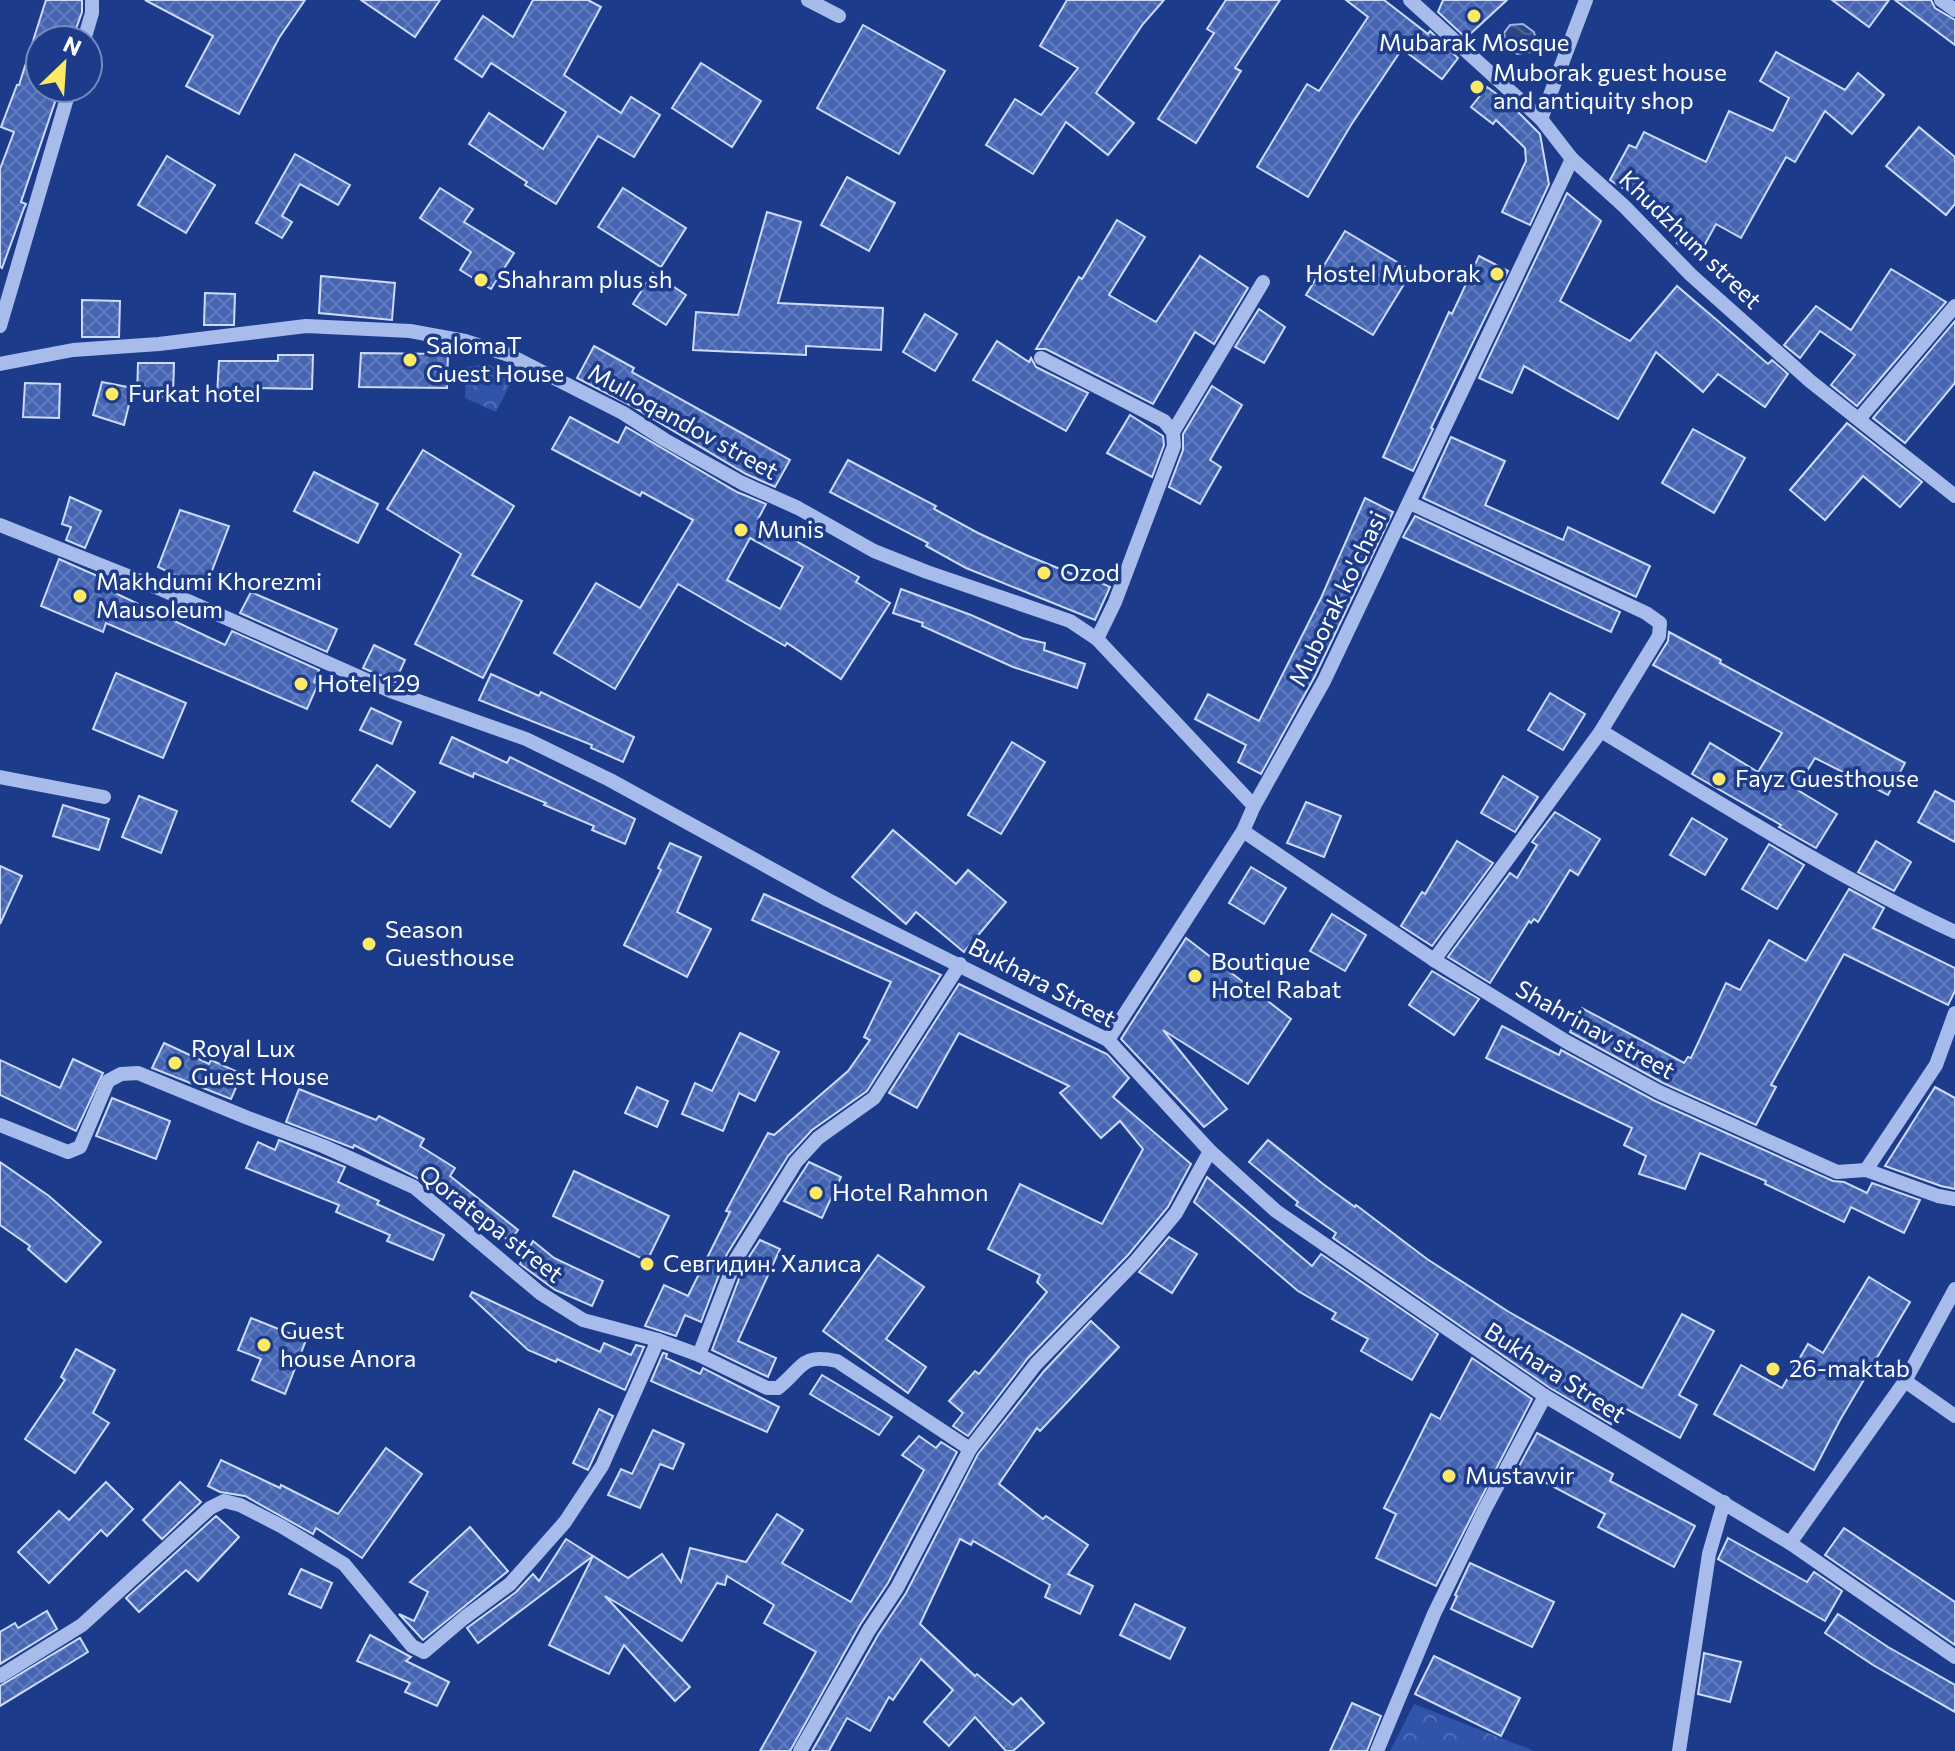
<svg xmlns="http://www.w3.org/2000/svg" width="1955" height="1751" viewBox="0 0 1955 1751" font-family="Commissioner,sans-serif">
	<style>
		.park { fill: url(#park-crowns) }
		.water { fill: url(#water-waves); stroke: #9bb5ee; stroke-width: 2 }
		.building { fill: url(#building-cross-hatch); stroke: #cddaf9; stroke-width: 2; fill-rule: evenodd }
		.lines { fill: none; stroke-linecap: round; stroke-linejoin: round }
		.minor { stroke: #a8bcec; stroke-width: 14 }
		.poi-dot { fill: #fce966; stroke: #1c3b8b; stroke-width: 3 }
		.labels { text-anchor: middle; stroke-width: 7; stroke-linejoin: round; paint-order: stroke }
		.poi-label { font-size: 24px; fill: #fff; stroke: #1c3b8b; text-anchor: start }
		.street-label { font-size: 24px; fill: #fff; stroke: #1c3b8b }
	</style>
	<defs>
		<pattern id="park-crowns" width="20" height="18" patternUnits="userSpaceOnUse" patternTransform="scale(2)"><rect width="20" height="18" fill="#3054a9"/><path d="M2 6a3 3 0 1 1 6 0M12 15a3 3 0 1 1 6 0" fill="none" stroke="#4f6eb6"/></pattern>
		<pattern id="water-waves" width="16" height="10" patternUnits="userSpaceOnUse" patternTransform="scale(2)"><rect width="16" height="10" fill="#304682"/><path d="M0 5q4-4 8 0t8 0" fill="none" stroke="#4f6295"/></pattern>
		<pattern id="building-cross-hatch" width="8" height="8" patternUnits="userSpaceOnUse" patternTransform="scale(2)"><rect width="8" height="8" fill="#4565b3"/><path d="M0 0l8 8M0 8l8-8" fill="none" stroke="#617cbe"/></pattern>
	</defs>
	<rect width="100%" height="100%" fill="#1c3b8b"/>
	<g class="park">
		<polygon points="487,364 514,377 496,412 465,398 467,367"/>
		<polygon points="1414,1704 1534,1751 1390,1751"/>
	</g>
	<polygon class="water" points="1523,24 1534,32 1537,44 1531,52 1517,54 1506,44 1504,33 1510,25"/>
	<g class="building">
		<polygon points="46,0 82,0 82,12 72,40 40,40 40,88 58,88 56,99 21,202 26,204 24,208 2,268 0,267 0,169 14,132 1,127 17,85 19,85"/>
		<polygon points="145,0 305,0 279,38 239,114 186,86 213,36"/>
		<polygon points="361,0 440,0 415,37"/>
		<polygon points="533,0 588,0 601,7 564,75 621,113 631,97 660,115 634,157 598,136 556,204 525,185 527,182 469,144 489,113 543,149 566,112 491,63 482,77 455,59 483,16 513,37"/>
		<polygon points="1067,0 1164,0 1143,24 1096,93 1134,123 1108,155 1066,122 1033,174 986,145 1015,99 1041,115 1078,68 1040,46"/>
		<polygon points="1226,0 1280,0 1235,68 1241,71 1196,143 1158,119 1214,33 1207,29"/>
		<polygon points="1346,0 1384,0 1428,34 1430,31 1458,58 1442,79 1402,49 1351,125 1308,197 1257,167 1307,84 1319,91 1368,17"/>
		<polygon points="1443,0 1507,0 1466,38 1438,12"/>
		<polygon points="1832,0 1889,0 1869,27"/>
		<polygon points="1895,0 1931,0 1935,8 1955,20 1955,45"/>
		<polygon points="863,25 945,71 899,154 817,108"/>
		<polygon points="1776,52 1845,90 1858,73 1884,95 1852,134 1825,111 1795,162 1786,157 1741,238 1716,224 1699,255 1677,243 1684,228 1610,180 1629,145 1636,148 1644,132 1706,162 1729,111 1773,131 1789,98 1760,81"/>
		<polygon points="701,63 761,101 732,147 672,108"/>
		<polygon points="1487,87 1508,102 1540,134 1549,184 1530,225 1502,212 1526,161 1525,148 1496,120 1493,124 1471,107"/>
		<polygon points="1919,127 1955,157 1955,204 1946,215 1886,166"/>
		<polygon points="295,154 350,185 338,205 300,184 282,216 292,222 282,238 256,223"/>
		<polygon points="167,156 215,185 186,233 138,205"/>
		<polygon points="847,177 895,203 869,251 821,225"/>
		<polygon points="440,188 473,209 464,222 514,253 491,289 460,270 471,252 420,218"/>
		<polygon points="623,188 686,228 661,267 598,227"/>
		<polygon points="1567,193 1601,221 1560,301 1630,341 1677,286 1768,364 1772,360 1788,374 1765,407 1718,374 1703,392 1656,352 1618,419 1524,366 1512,393 1479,378"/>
		<polygon points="767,212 801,222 778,303 883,308 881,350 806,346 806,355 693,350 696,312 738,315"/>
		<polygon points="1117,220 1145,237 1109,295 1156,322 1200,256 1248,288 1214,344 1195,332 1153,404 1046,349 1036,349 1079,277 1082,279"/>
		<polygon points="1345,231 1412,271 1373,335 1306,295"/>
		<polygon points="1479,256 1508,271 1431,428 1433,429 1413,471 1383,457 1449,312 1452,314"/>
		<polygon points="1891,269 1946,302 1857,406 1831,385 1855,355 1820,331 1800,358 1784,345 1816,306 1851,330"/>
		<polygon points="653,273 686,295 666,325 633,304"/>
		<polygon points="321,276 395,283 392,320 319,313"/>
		<polygon points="205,293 235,294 234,325 204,325"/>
		<polygon points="82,300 120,301 119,337 82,337"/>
		<polygon points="1259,309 1285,327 1264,363 1235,347"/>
		<polygon points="925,314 957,334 935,371 903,352"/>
		<polygon points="1955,321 1955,383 1905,443 1873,418"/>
		<polygon points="997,341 1029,362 1031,358 1036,367 1088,393 1066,431 973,380"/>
		<polygon points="594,346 634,368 632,372 790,460 775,487 746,474 628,404 577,378"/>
		<polygon points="361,353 448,354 447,388 359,387"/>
		<polygon points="278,355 313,355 312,389 253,388 253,395 217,395 219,361 278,361"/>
		<polygon points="138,363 174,363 173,397 137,397"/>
		<polygon points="102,382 133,388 124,425 93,415"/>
		<polygon points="25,383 60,384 59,418 23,417"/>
		<polygon points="1212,386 1242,405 1210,460 1221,467 1200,504 1169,487 1183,450 1183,434"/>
		<polygon points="1130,415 1163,436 1164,445 1152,477 1107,453"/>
		<path d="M570 417 618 443 626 427 737 492 766 504 758 519 859 577 856 582 890 603 841 679 787 643 785 646 678 584 615 689 554 653 596 583 640 608 693 520 642 492 640 496 552 449ZM750 538 803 567 780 609 727 580Z"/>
		<polygon points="1847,423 1922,482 1900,507 1863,476 1825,520 1790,490"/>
		<polygon points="1693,429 1745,458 1714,513 1662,483"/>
		<polygon points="1451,437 1505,461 1485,505 1563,540 1568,527 1650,566 1636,597 1423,498"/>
		<polygon points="423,450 514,506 472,575 522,601 483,678 415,644 461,554 387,509"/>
		<polygon points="848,460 936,506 934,509 978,533 1026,555 1082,578 1084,575 1110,587 1095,620 966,568 926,546 928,543 830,492"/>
		<polygon points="314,472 378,504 358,543 294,511"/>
		<polygon points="70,497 101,511 85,548 66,540 71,527 62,524"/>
		<polygon points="1365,498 1393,512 1315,676 1261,774 1238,762 1246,745 1195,719 1208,694 1259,721 1321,598"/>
		<polygon points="180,510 229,526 205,589 158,567"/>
		<polygon points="1415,516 1620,612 1611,632 1403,537"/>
		<polygon points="59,559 120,586 117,594 225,645 232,631 319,670 314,682 318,684 307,709 106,623 103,632 41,606"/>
		<polygon points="901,589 971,615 1022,638 1045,643 1044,650 1085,664 1077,688 1013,667 922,626 923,623 893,613"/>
		<polygon points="251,592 337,629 327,652 240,613"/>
		<polygon points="1669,632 1721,660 1720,663 1905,763 1888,795 1815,758 1796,789 1837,814 1816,848 1779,827 1781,825 1692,774 1710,743 1758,772 1782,733 1653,665 1668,641"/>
		<polygon points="374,645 405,660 395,682 363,668"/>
		<polygon points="116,673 186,703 163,758 93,729"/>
		<polygon points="491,674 539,696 541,692 634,737 623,762 591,748 592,745 479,700"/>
		<polygon points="1550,693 1585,714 1563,750 1528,730"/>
		<polygon points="371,708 401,722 392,744 360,730"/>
		<polygon points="452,737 507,763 510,757 635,819 625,844 592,830 594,826 544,805 546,803 474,773 473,777 440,763"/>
		<polygon points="1012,742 1045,762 1001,834 968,815"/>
		<polygon points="377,765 415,792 390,827 352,801"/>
		<polygon points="1503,776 1538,797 1515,832 1481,813"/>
		<polygon points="1935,791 1955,802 1955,842 1918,822"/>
		<polygon points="139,796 177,811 161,853 122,837"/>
		<polygon points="1306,802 1341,816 1324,857 1287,843"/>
		<polygon points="63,805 109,819 99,850 53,836"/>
		<polygon points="1555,812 1600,839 1578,875 1570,870 1538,922 1534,919 1531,923 1529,921 1490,983 1448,957 1510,873 1517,878 1537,845 1532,842"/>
		<polygon points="1692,818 1727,839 1705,875 1670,855"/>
		<polygon points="893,830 956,884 968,870 1006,902 964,952 916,912 906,924 852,877"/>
		<polygon points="1457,841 1493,863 1432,946 1401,926 1422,892 1425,894"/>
		<polygon points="1876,841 1911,862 1894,891 1858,872"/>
		<polygon points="670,843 701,857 677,912 711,929 687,977 624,945 661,870 658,868"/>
		<polygon points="1769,844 1804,865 1777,909 1742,889"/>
		<polygon points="0,866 22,876 0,924"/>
		<polygon points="1251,867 1286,888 1264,924 1229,903"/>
		<polygon points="1849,889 1884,908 1873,928 1955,968 1955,991 1948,1005 1844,954 1771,1085 1776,1087 1756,1125 1663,1083 1570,1032 1582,1008 1684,1063 1688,1057 1691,1058 1726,983 1740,990 1769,940 1806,961"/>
		<polygon points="764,894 941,975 867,1091 812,1130 788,1156 727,1254 701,1322 685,1315 676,1336 645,1326 664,1285 688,1296 730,1212 726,1211 768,1133 774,1135 848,1071 870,1040 864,1037 891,982 752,920"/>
		<polygon points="1332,914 1366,935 1345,971 1310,951"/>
		<polygon points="1186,938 1291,1019 1248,1084 1163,1030 1227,1109 1204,1127 1121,1039"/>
		<polygon points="1432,971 1479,999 1454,1035 1409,1005"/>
		<polygon points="959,984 1107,1054 1129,1078 1113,1097 1191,1164 1168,1207 1128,1255 1028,1358 968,1436 953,1426 963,1413 949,1401 975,1371 979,1374 1047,1292 1037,1282 1040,1275 988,1249 1020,1184 1102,1224 1143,1149 1120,1121 1101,1138 1060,1093 1069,1086 959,1033 917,1108 889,1093"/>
		<polygon points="1502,1026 1559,1055 1561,1050 1655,1101 1833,1181 1844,1182 1867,1193 1872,1183 1920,1200 1904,1233 1851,1207 1844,1222 1765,1184 1766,1181 1700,1153 1685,1189 1639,1174 1646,1156 1624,1145 1632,1128 1486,1058"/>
		<polygon points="740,1033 779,1052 755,1101 739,1093 723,1131 682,1114 695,1083 712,1091"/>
		<polygon points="164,1043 209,1064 211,1060 242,1074 231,1099 152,1068"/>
		<polygon points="73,1059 103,1073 76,1131 0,1095 0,1060 60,1088"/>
		<polygon points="637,1087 668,1101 657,1127 625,1113"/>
		<polygon points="1935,1087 1955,1098 1955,1189 1941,1186 1885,1166"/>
		<polygon points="299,1089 376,1120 379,1116 424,1139 420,1146 455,1168 450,1176 518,1230 510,1241 444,1199 430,1187 431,1185 354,1145 353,1148 286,1122"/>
		<polygon points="112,1098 170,1121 156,1159 96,1136"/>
		<polygon points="279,1140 345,1167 338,1182 379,1201 377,1204 444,1235 433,1260 387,1241 390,1235 336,1212 339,1205 246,1168 258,1142 275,1150"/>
		<polygon points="1268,1140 1323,1184 1355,1207 1356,1205 1427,1259 1509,1312 1642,1388 1682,1314 1714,1331 1679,1395 1697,1405 1680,1438 1621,1406 1611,1424 1550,1388 1333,1238 1336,1233 1296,1205 1298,1202 1249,1162"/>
		<polygon points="0,1162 49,1196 101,1242 66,1282 28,1249 30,1246 0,1225"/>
		<polygon points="809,1162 841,1177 822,1218 784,1201"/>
		<polygon points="574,1171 669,1216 647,1261 553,1216"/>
		<polygon points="1207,1177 1312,1266 1321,1254 1438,1334 1412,1380 1361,1351 1368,1339 1332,1319 1336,1313 1298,1291 1194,1202"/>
		<polygon points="1169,1237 1197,1254 1172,1293 1139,1272"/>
		<polygon points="760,1240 780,1249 738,1341 776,1358 768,1377 712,1350 745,1263"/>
		<polygon points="533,1241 554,1258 603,1281 592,1306 555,1290 520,1264"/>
		<polygon points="878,1255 924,1287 886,1339 926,1367 908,1393 823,1331"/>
		<polygon points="1869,1277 1910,1302 1840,1420 1814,1470 1714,1414 1741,1365 1782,1388 1808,1344 1823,1353"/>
		<polygon points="472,1292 600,1352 604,1343 631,1355 636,1345 644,1347 625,1390 557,1359 556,1362 528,1350 470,1296"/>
		<polygon points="251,1318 306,1340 285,1394 252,1380 261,1359 238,1350"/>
		<polygon points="1091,1321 1119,1347 1040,1431 1037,1428 999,1484 1043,1519 1046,1516 1088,1545 1068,1574 1093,1586 1080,1614 1045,1597 1050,1585 973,1541 971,1545 960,1539 920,1624 975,1676 977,1674 1013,1705 1021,1698 1044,1723 1013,1751 1006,1751 975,1717 949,1746 924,1722 953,1690 921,1659 893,1700 889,1697 870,1731 847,1718 829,1751 812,1751 878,1635 906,1593 978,1454 1044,1371"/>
		<polygon points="76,1349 115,1370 93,1413 109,1423 75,1473 25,1439 65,1380 61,1377"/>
		<polygon points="663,1353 667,1354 666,1358 700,1374 703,1368 779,1407 767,1432 651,1381"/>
		<polygon points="1472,1358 1532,1399 1436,1586 1376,1558 1396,1514 1384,1508 1431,1414 1440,1419"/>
		<polygon points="822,1375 892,1417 879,1435 810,1394"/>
		<polygon points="599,1409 613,1416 588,1470 573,1463"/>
		<polygon points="653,1430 684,1444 673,1469 660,1464 640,1508 608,1495 621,1469 632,1474"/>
		<polygon points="1537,1433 1613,1474 1610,1481 1695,1526 1674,1567 1598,1527 1605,1514 1518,1468"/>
		<polygon points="919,1436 936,1448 941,1442 957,1452 888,1583 860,1625 790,1751 760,1751 816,1652 764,1623 774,1605 727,1576 725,1585 717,1583 682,1641 605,1596 690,1687 675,1701 624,1645 609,1674 549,1645 593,1556 628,1578 662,1554 681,1582 690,1548 746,1562 777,1514 803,1530 782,1563 851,1602 924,1470 902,1455"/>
		<polygon points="386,1448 422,1474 362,1558 316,1528 313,1534 245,1496 220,1492 208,1486 221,1460 280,1488 281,1485 338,1514"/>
		<polygon points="106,1482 133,1509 107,1536 101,1530 49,1583 18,1552 59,1511 69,1520"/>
		<polygon points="180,1482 201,1502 162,1539 143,1520"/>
		<polygon points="216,1516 239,1537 198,1581 186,1570 139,1612 126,1598"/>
		<polygon points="470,1527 508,1571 423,1640 399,1614 414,1621 428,1592 410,1582"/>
		<polygon points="1844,1528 1955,1602 1955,1645 1825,1555"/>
		<polygon points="1728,1538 1807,1582 1814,1572 1842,1591 1825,1621 1718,1559"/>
		<polygon points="566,1539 593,1556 478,1643 467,1628 516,1592 533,1574 539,1581"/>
		<polygon points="1470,1563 1554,1602 1532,1647 1451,1609 1457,1596 1455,1595"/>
		<polygon points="301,1569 332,1583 321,1608 289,1594"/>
		<polygon points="1135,1604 1185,1628 1170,1659 1120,1635"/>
		<polygon points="47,1611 57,1629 0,1664 0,1632 15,1623 18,1628"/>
		<polygon points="1838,1614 1888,1647 1955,1685 1955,1712 1873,1665 1825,1633"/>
		<polygon points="370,1635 411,1657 406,1661 449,1682 437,1706 405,1692 410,1683 357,1661"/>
		<polygon points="80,1638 88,1652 0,1706 0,1686"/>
		<polygon points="1704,1653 1741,1662 1730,1702 1698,1694"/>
		<polygon points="1434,1656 1520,1698 1501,1736 1415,1694"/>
		<polygon points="1352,1703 1381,1716 1367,1751 1330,1751"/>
	</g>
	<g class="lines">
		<g class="minor">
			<polyline points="808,0 839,16"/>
			<polyline points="1410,0 1541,119 1572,159 1625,207 1691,275 1810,381 1955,496"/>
			<polyline points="1941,0 1955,10"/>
			<polyline points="84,40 92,13 92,0"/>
			<polyline points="1541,119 1586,0"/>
			<polyline points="0,326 70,88"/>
			<polyline points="1041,358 1164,421 1173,432 1174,446 1115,602 1097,639"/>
			<polyline points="0,364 73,350 159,344 306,326 410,331 465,341 509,355 623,413 665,440 742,483 798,508 874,551 927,572 1070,621 1097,639 1254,806"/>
			<polyline points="1859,419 1955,306"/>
			<polyline points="1173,432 1263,282"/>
			<polyline points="1410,503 1646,613 1660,623 1659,636 1601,731 1434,960"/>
			<polyline points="0,525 163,590 393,692 526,739 610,780 828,900 1108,1040 1210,1151 1276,1211 1545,1396 1790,1543 1955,1657"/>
			<path d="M1601 731C1717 801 1832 875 1955 932"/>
			<polyline points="0,777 104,797"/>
			<polyline points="1243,831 1434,960 1567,1042 1659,1092 1837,1172 1866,1170 1938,1196 1955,1199"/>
			<polyline points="1108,1040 1243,831 1254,806 1324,681 1572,159"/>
			<path d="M0 1125 68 1152 80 1147 108 1081 121 1074 138 1073 248 1118 323 1146 414 1187 540 1293 583 1320 658 1340 699 1355 767 1388H778C803 1368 801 1353 837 1361L970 1449"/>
			<polyline points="1866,1170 1936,1065 1955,1013"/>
			<polyline points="699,1355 736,1259 796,1162 818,1138 874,1098 960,964"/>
			<polyline points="1905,1381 1955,1416"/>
			<polyline points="1790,1543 1905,1381 1955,1289"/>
			<polyline points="0,1676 82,1625 210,1508 224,1501 240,1505 281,1526 344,1564 412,1646 424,1652 464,1618 510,1584 565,1522 602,1466 658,1340"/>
			<polyline points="800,1751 869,1630 897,1588 970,1449 1036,1364 1135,1262 1176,1213 1210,1151"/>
			<polyline points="1377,1751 1434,1614 1485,1509 1545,1396"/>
			<polyline points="1679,1751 1709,1554 1724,1502"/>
		</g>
	</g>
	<g class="poi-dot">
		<circle cx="1474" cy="16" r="8"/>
		<circle cx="1477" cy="87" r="8"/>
		<circle cx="1497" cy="274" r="8"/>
		<circle cx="481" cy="280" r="8"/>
		<circle cx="410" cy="360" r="8"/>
		<circle cx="112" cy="394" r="8"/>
		<circle cx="741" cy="530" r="8"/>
		<circle cx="1044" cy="573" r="8"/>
		<circle cx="80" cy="596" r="8"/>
		<circle cx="301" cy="684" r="8"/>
		<circle cx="1719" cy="779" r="8"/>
		<circle cx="369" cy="944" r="8"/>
		<circle cx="1195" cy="976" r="8"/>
		<circle cx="175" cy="1063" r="8"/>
		<circle cx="816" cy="1193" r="8"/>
		<circle cx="647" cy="1264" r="8"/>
		<circle cx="264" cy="1345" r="8"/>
		<circle cx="1773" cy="1369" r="8"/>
		<circle cx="1449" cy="1476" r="8"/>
	</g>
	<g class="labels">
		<g class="poi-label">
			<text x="1474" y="51" text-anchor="middle">Mubarak Mosque</text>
			<text x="1493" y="81">Muborak guest house<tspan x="1493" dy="28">and antiquity shop</tspan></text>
			<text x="1481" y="282" text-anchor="end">Hostel Muborak</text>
			<text x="497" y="288">Shahram plus sh</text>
			<text x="426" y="354">SalomaT<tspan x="426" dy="28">Guest House</tspan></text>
			<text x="128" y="402">Furkat hotel</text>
			<text x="757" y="538">Munis</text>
			<text x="1060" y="581">Ozod</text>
			<text x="96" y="590">Makhdumi Khorezmi<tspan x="96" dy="28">Mausoleum</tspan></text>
			<text x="317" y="692">Hotel 129</text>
			<text x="1735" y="787">Fayz Guesthouse</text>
			<text x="385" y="938">Season<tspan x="385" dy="28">Guesthouse</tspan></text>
			<text x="1211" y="970">Boutique<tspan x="1211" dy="28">Hotel Rabat</tspan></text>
			<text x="191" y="1057">Royal Lux<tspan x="191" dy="28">Guest House</tspan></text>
			<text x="832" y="1201">Hotel Rahmon</text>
			<text x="663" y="1272">Севгидин. Халиса</text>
			<text x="280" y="1339">Guest<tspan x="280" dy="28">house Anora</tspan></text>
			<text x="1789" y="1377">26-maktab</text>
			<text x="1465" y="1484">Mustavvir</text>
		</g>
		<g class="street-label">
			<text transform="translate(1690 240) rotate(44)" y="8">Khudzhum street</text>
			<text transform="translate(683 422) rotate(29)" y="8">Mulloqandov street</text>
			<text transform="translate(1338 599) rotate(-64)" y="8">Muborak ko'chasi</text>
			<text transform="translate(1042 983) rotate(28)" y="8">Bukhara Street</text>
			<text transform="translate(1595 1030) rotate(29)" y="8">Shahrinav street</text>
			<text transform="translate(491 1224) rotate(38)" y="8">Qoratepa street</text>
			<text transform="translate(1555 1373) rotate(33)" y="8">Bukhara Street</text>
		</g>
	</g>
	<g transform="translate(64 64) rotate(25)"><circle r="38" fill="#1c3b8b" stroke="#7789b9" stroke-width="2"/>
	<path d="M0-6L14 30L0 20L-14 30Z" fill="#fce966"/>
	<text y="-12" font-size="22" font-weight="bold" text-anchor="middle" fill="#ffffff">N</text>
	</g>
</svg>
